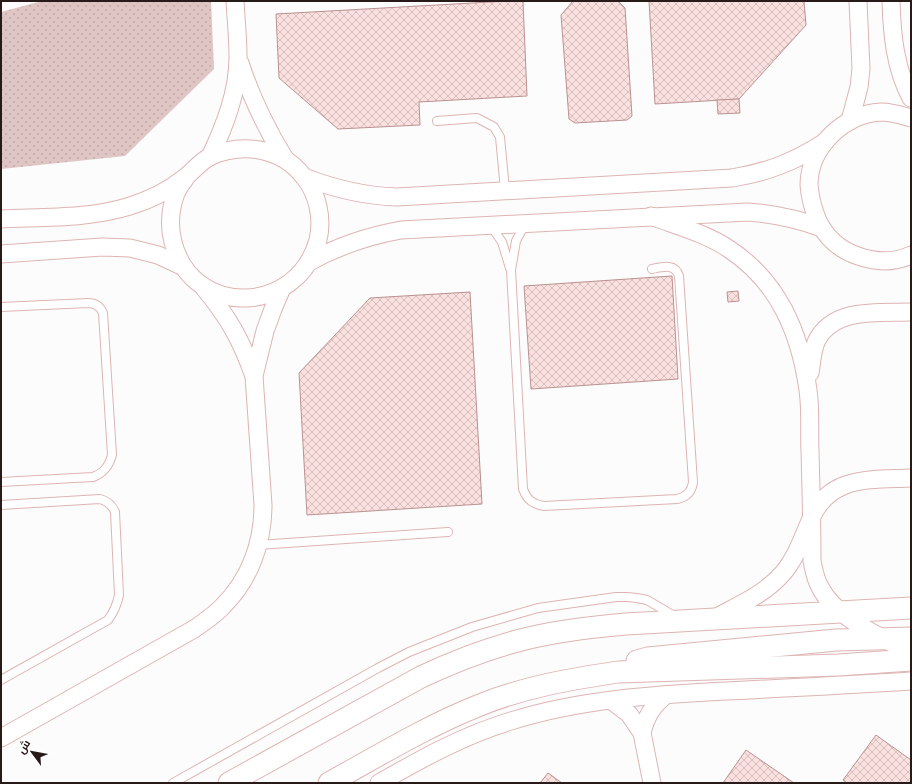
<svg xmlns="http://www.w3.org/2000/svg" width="912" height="784" viewBox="0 0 912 784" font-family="Barlow,Cairo,sans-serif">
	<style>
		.grass { fill: url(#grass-dots) }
		.building { fill: url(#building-cross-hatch); stroke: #ba9291 }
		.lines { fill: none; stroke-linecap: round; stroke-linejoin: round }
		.service-casing { stroke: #deb4b3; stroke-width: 10 }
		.minor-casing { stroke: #deb4b3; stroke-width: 19 }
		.tertiary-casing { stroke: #deb4b3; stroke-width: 23 }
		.service { stroke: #fff; stroke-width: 8 }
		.minor { stroke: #fff; stroke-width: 17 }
		.tertiary { stroke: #fff; stroke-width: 21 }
	</style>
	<defs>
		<pattern id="grass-dots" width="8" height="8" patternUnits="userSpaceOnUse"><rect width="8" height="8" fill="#dfc5c4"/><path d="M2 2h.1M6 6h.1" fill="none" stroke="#bfa9a8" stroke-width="1.8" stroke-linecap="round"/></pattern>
		<pattern id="building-cross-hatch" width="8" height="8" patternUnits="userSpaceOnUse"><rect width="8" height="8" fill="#fae0df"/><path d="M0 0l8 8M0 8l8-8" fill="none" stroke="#d6c0bf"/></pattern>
	</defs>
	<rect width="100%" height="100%" fill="#fcfcfc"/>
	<polygon class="grass" points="42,1 211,1 214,69 125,156 1,169 1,12"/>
	<g class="building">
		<polygon points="508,1 523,1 527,96 419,102 420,125 338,129 279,78 276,14"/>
		<polygon points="573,1 618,1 625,8 632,116 627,120 575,123 569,119 561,15"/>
		<polygon points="649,1 804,1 806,25 739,99 655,104"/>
		<polygon points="739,99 740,113 718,114 717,100"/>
		<polygon points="672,276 678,379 531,389 524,286"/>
		<polygon points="738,291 739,301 728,302 727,292"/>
		<polygon points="470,292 482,504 307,515 299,373 370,298"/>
		<polygon points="876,735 911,760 911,783 847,783 843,780"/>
		<polygon points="746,750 794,783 723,783"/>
		<polygon points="548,773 562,783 540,783"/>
	</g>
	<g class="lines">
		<g class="service-casing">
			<g id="service">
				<polyline points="437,121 477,118 494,127 500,137 505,190"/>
				<path d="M525 224 516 241 511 270 523 489C527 500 533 504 544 506L677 499C687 497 692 491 693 482L679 276C675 263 662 267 652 269"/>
				<polyline points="491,226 502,242 510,268"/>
				<path d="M1 307 88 303C95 303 100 306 103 313L112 455C109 466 104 473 93 477L1 482"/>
				<path d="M1 505 100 499C108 501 112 505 115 512L119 595C117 605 114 612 108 620L1 680"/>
				<polyline points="258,545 448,532"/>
				<polyline points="173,783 378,668 409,652 472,627 538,608 616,597 627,597 637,598 647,600 676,617"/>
			</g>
		</g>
		<g class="minor-casing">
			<g id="minor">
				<path d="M891 1C892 35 895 68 911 98"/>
				<path d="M240 63C251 97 266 128 285 159"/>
				<path d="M911 118C901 115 892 112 881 112 844 114 809 147 809 185 810 198 813 209 818 221 826 237 840 250 858 256 875 262 894 263 911 255"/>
				<polyline points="850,121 859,87 861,69 858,1"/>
				<path d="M210 157C225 125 238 92 238 57 238 38 236 19 235 1"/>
				<path d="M304 177C335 189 364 196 397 197L732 178C768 172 794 162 825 142"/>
				<path d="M651 216C677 226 705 233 729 249 779 282 800 333 808 390 811 410 809 431 810 451 811 488 812 524 812 561 814 570 815 579 820 587 835 618 882 637 911 653"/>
				<path d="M1 219C43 217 89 219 130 206 149 200 168 191 183 179 193 172 199 162 211 156 243 142 282 148 304 177 318 194 323 219 318 240 298 315 192 319 173 242 169 227 170 211 175 196 177 190 181 184 185 179"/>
				<polyline points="1,254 102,247 130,248 158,255 184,267"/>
				<path d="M309 262C338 246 368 236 401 230L748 212C774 214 798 219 822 228"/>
				<path d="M204 288C229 318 241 340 254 376"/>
				<path d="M810 373C812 362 812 350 817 340 835 307 879 313 911 312"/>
				<path d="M715 618C739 605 765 594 783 573 796 558 802 539 810 521 828 475 870 480 911 478"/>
				<polyline points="612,701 629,714 642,733 652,783"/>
				<path d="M642 733C646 716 653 705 666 695"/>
				<path d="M1 738 194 629C204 622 215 615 223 606 250 579 263 543 263 505L254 376 265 331 273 309 282 288"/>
				<path d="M379 783C421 759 464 735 511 721 580 699 654 695 726 691 788 688 849 685 911 681"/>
			</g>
		</g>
		<g class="tertiary-casing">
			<g id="tertiary">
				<polyline points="637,661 648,658 836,640 911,638"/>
				<path d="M229 783 421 677C453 662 486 649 521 640 555 631 591 627 626 624L911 608"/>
				<path d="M329 783C378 756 427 726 480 705 524 687 571 679 618 672L838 665 911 660"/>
			</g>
		</g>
		<use href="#service" class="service"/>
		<use href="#minor" class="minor"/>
		<use href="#tertiary" class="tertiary"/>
	</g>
	<rect width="912" height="784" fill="none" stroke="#291a1a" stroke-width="4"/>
	<g transform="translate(32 752) rotate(302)" stroke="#ffffff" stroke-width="3" paint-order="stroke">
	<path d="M0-3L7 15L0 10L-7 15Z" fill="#291a1a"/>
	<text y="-6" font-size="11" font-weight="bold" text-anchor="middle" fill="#291a1a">ش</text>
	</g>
</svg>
